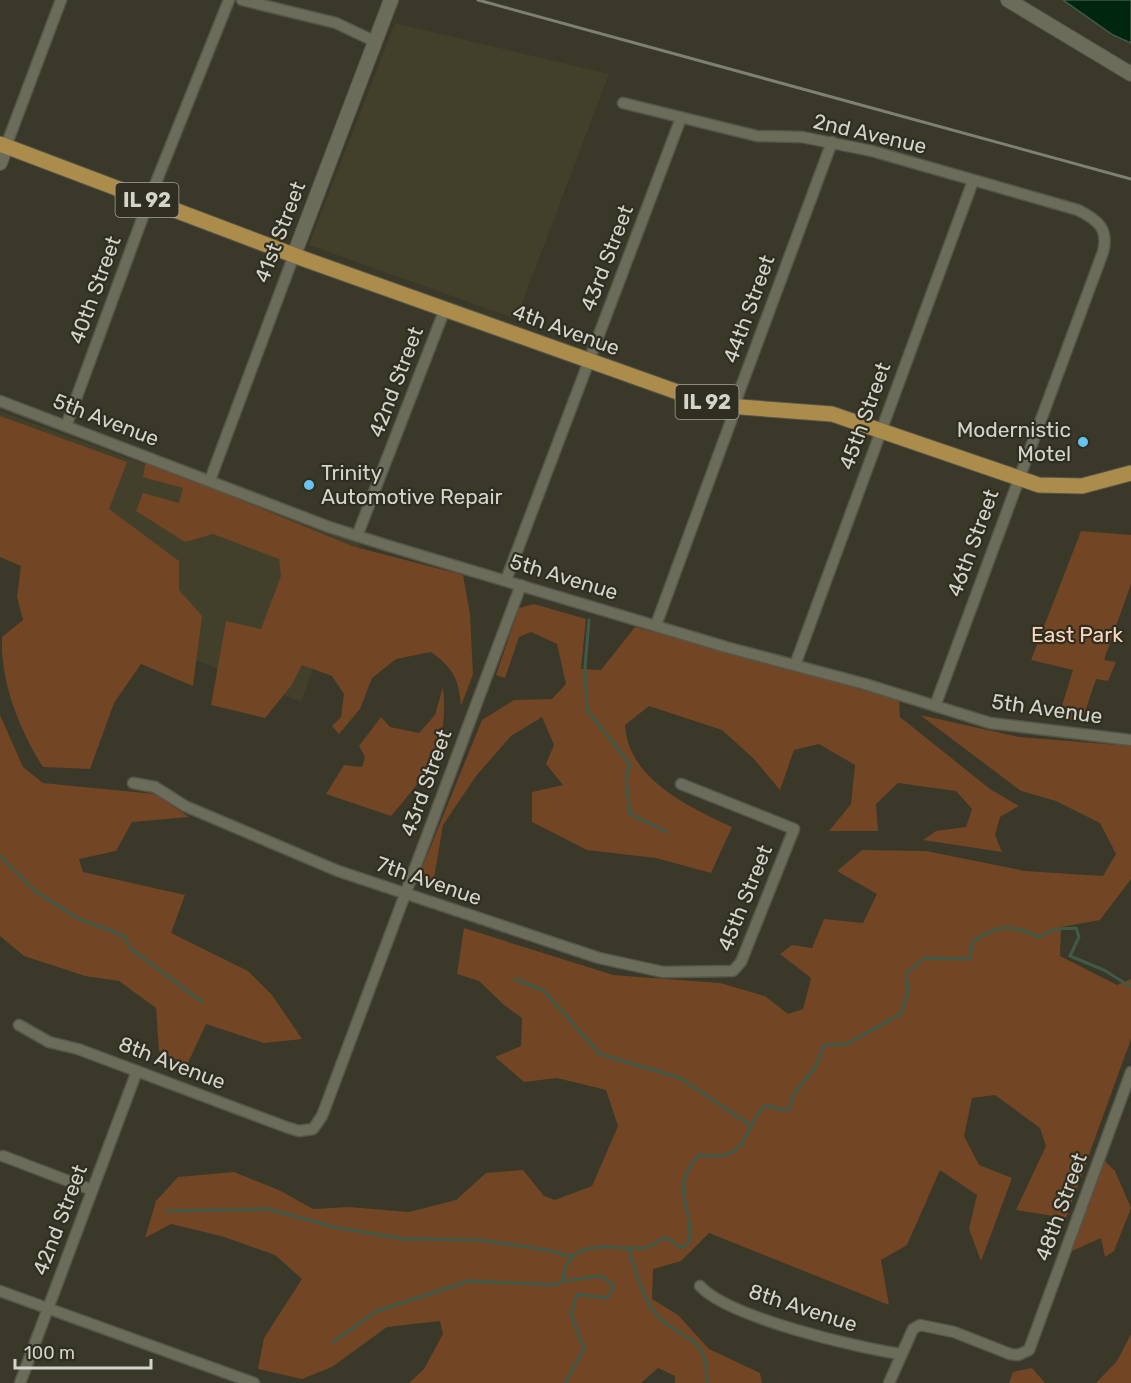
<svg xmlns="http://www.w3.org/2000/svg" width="1131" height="1383" viewBox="0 0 1131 1383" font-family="Rubik,sans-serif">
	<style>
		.built { fill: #42402a }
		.green { fill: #724525 }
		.water { fill: #00260f; stroke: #405a47; stroke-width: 1.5 }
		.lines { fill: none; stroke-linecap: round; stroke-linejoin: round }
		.stream { stroke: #405a47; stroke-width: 3 }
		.street-casing { stroke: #56554a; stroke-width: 13 }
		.secondary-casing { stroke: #56554a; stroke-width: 16 }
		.primary-casing { stroke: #56554a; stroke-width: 17 }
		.street { stroke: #6c6c5b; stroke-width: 10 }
		.secondary { stroke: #6c6c5b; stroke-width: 14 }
		.primary { stroke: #ac8c4b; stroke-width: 15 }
		.rail { stroke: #807f73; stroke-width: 3 }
		.poi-dot { fill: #66c4ef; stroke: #2f2e20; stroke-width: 2 }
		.labels { text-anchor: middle; stroke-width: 4.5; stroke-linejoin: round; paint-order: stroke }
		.shield { fill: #2f2e20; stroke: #a3a298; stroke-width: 1.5 }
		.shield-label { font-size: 20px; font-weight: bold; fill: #d5d4cb }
		.street-label { font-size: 21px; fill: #d5d4cb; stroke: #2f2e20 }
		.poi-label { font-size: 21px; fill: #d5d4cb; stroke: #2f2e20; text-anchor: end }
		.park-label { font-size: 21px; fill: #fdd7bf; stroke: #2f2e20 }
	</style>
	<rect width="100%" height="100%" fill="#393829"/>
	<g class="built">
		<polygon points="395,23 609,74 516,319 309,245"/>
		<polygon points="0,411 360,544 301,702 150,642 0,503"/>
	</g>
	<g class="green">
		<path d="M0 416 127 462 109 509 179 561V590L202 616 193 686 141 664 114 703 90 769 43 767C20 731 0 682 2 637L23 620 17 597 21 566 0 557Z"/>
		<path d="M146 461 352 546 463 575 470 614 473 674 461 706C459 679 453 668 431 652L396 659 372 678 360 709 339 734 332 726 341 717 344 694 332 676 302 665 291 686 265 718 211 705 226 621 261 629 281 576 279 559 213 534 185 542 136 511 143 493 179 503 183 488 143 477Z"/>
		<polygon points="1081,531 1131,535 1131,584 1104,660 1116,662 1108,681 1096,679 1082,721 1058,719 1073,670 1031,660"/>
		<path d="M534 604 586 619 581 669 601 670 635 627 899 700 900 717 990 789 1019 806 1000 817 995 835 1002 852 923 840 936 831 966 827 972 809 956 791 898 783 876 804 878 831H829L851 804 855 765 819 744 794 750 780 790 753 758 722 730 649 706 625 725C628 779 689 807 732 827L711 873 656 858 587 850 532 822V792L563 785 546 764 554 745 542 717 511 736 476 776 443 825 434 878 453 885 444 894 417 880 482 720 514 700 552 699 566 684 557 644 531 632 519 637 505 678 496 675 519 608Z"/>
		<path d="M443 687C449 749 429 771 391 816L326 794 344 765 362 767 365 757 359 746 381 717 390 727 419 733 435 715Z"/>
		<polygon points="0,715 23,767 43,783 155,794 189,817 132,822 116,851 79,859 83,872 185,895 171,933 248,971 272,995 302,1039 264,1043 206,1024 187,1065 159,1051 156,1008 119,981 85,976 24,956 0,936"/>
		<polygon points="920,715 1019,737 1131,746 1131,879 1100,920 1061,927 1060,956 1117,985 1131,979 1131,1039 1066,1218 1016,1210 1046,1146 1040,1128 995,1095 972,1098 964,1136 979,1165 1012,1178 981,1261 969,1229 977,1195 940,1170 907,1245 881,1260 889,1305 709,1233 681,1261 653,1269 652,1299 678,1315 709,1349 760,1373 762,1383 675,1383 675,1376 658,1368 641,1383 409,1383 424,1369 443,1334 440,1321 387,1327 332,1367 302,1379 258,1369 264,1338 302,1279 275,1255 221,1236 171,1224 145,1238 156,1201 178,1177 234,1172 281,1191 313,1209 349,1207 409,1212 456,1200 486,1173 523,1170 544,1196 555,1200 592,1186 618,1126 606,1090 557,1078 524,1082 495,1057 521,1046 522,1018 504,1005 479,981 457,974 464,928 613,975 720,983 765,996 788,1014 803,1009 811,978 780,954 792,945 812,948 824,919 863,923 877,894 837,871 862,850 926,851 1025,871 1103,876 1116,854 1100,823 1056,801 1021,791"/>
		<polygon points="1104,1160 1115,1171 1131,1208 1114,1251 1105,1257 1101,1238 1072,1251"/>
		<polygon points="1131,1334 1131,1383 1096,1383 1117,1361"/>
		<polygon points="1032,1368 1045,1383 1009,1383 1013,1372"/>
	</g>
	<polygon class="water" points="1063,0 1131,0 1131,43 1113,35"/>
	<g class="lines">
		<g class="stream">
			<polyline points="589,620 585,667 587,710 630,764 626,778 630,814 667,832"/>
			<polyline points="0,856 35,891 77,918 124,936 130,948 202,1002"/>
			<polyline points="515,979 544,991 600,1054 680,1078 752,1126"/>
			<polyline points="167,1211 268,1209 334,1227 405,1239 480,1240 547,1250 573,1257"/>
			<path d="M628 1248C636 1270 641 1295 655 1313 680 1343 707 1329 707 1383"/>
			<polyline points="333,1342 377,1311 469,1281 555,1285 563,1281"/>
			<path d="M565 1383 584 1349 571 1314 577 1294 607 1298 614 1285 601 1276 563 1281C566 1233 616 1251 644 1248 651 1247 659 1241 665 1237L682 1248 689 1242C695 1207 667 1189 699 1155 754 1163 739 1128 766 1105L781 1110 790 1109 793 1095 816 1066 824 1045 847 1044 902 1013 908 991 906 974 924 958 969 959 973 941C1002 924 1008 924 1039 937L1055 929 1076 928 1079 937 1070 956 1104 970 1131 987"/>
		</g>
		<g class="street-casing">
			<g id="street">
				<polyline points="242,0 336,23 376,42"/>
				<path d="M623 103 757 136 802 137 872 151 1078 210C1098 220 1109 229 1103 252L935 706"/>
				<polyline points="6,146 61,0"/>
				<polyline points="0,401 329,527 389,546 726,647 865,684 990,723 1131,740"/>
				<polyline points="66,426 149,200 229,0"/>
				<polyline points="210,480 294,255"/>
				<polyline points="357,536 445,309"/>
				<polyline points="506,580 681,118"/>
				<polyline points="656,625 731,421 738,395 832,142"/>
				<polyline points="795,665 973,181"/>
				<polyline points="133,783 155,787 185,806 338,871 599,958 663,972 733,971 741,962 794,829 681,784"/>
				<polyline points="19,1025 49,1042 78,1049 286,1127 299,1131 313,1129 322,1116 521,585"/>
				<polyline points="3,1156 92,1190"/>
				<path d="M700 1286C728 1317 857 1348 901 1354"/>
				<polyline points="0,1291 254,1383"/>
				<polyline points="20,1383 137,1071"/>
				<polyline points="889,1383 913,1329 920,1325 954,1332 1010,1354 1018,1355 1029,1350 1131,1072"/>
			</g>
		</g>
		<g class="secondary-casing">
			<g id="secondary">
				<polyline points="1008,0 1131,74"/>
				<polyline points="0,163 6,146"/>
				<polyline points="294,255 391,0"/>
			</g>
		</g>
		<g class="primary-casing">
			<polyline id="primary" points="0,144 304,259 714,405 832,414 1039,485 1082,486 1131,473"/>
		</g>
		<use href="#street" class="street"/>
		<use href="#secondary" class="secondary"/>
		<use href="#primary" class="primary"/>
		<polyline class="rail" points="478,0 1131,179"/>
	</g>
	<g class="poi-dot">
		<circle cx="1083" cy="442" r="6"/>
		<circle cx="309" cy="485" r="6"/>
	</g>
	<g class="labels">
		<g class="shield">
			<rect x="115.5" y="183" width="63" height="34" rx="4.5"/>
			<rect x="675.5" y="385" width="63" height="34" rx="4.5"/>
		</g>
		<g class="shield-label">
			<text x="147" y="207">IL 92</text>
			<text x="707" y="409">IL 92</text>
		</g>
		<g class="street-label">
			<text transform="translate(870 134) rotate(13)" y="7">2nd Avenue</text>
			<text transform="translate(280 232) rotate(-69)" y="7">41st Street</text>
			<text transform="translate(607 258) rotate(-69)" y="7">43rd Street</text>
			<text transform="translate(95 290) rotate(-70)" y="7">40th Street</text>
			<text transform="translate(749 309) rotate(-70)" y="7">44th Street</text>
			<text transform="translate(566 330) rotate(20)" y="7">4th Avenue</text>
			<text transform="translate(396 382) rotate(-69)" y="7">42nd Street</text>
			<text transform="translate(865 416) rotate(-70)" y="7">45th Street</text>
			<text transform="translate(106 420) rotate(21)" y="7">5th Avenue</text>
			<text transform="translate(973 543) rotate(-70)" y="7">46th Street</text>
			<text transform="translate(564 577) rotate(17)" y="7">5th Avenue</text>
			<text transform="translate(1047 709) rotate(8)" y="7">5th Avenue</text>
			<text transform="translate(426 783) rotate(-70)" y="7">43rd Street</text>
			<text transform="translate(429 881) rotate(19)" y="7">7th Avenue</text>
			<text transform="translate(745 898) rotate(-68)" y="7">45th Street</text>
			<text transform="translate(172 1063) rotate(21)" y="7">8th Avenue</text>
			<text transform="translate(1061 1207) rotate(-70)" y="7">48th Street</text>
			<text transform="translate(60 1220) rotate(-69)" y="7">42nd Street</text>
			<text transform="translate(803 1308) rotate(18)" y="7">8th Avenue</text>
		</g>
		<g class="poi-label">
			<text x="1071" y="437">Modernistic<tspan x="1071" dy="24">Motel</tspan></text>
			<text x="321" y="480" text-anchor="start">Trinity<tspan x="321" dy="24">Automotive Repair</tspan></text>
		</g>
		<g class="park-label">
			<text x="1077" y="642">East Park</text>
		</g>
	</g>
	<path d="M15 1359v9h136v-9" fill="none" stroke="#d5d4cb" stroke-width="3"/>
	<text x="24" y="1359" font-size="18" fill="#d5d4cb" stroke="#2f2e20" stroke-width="4.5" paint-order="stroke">100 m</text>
</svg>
